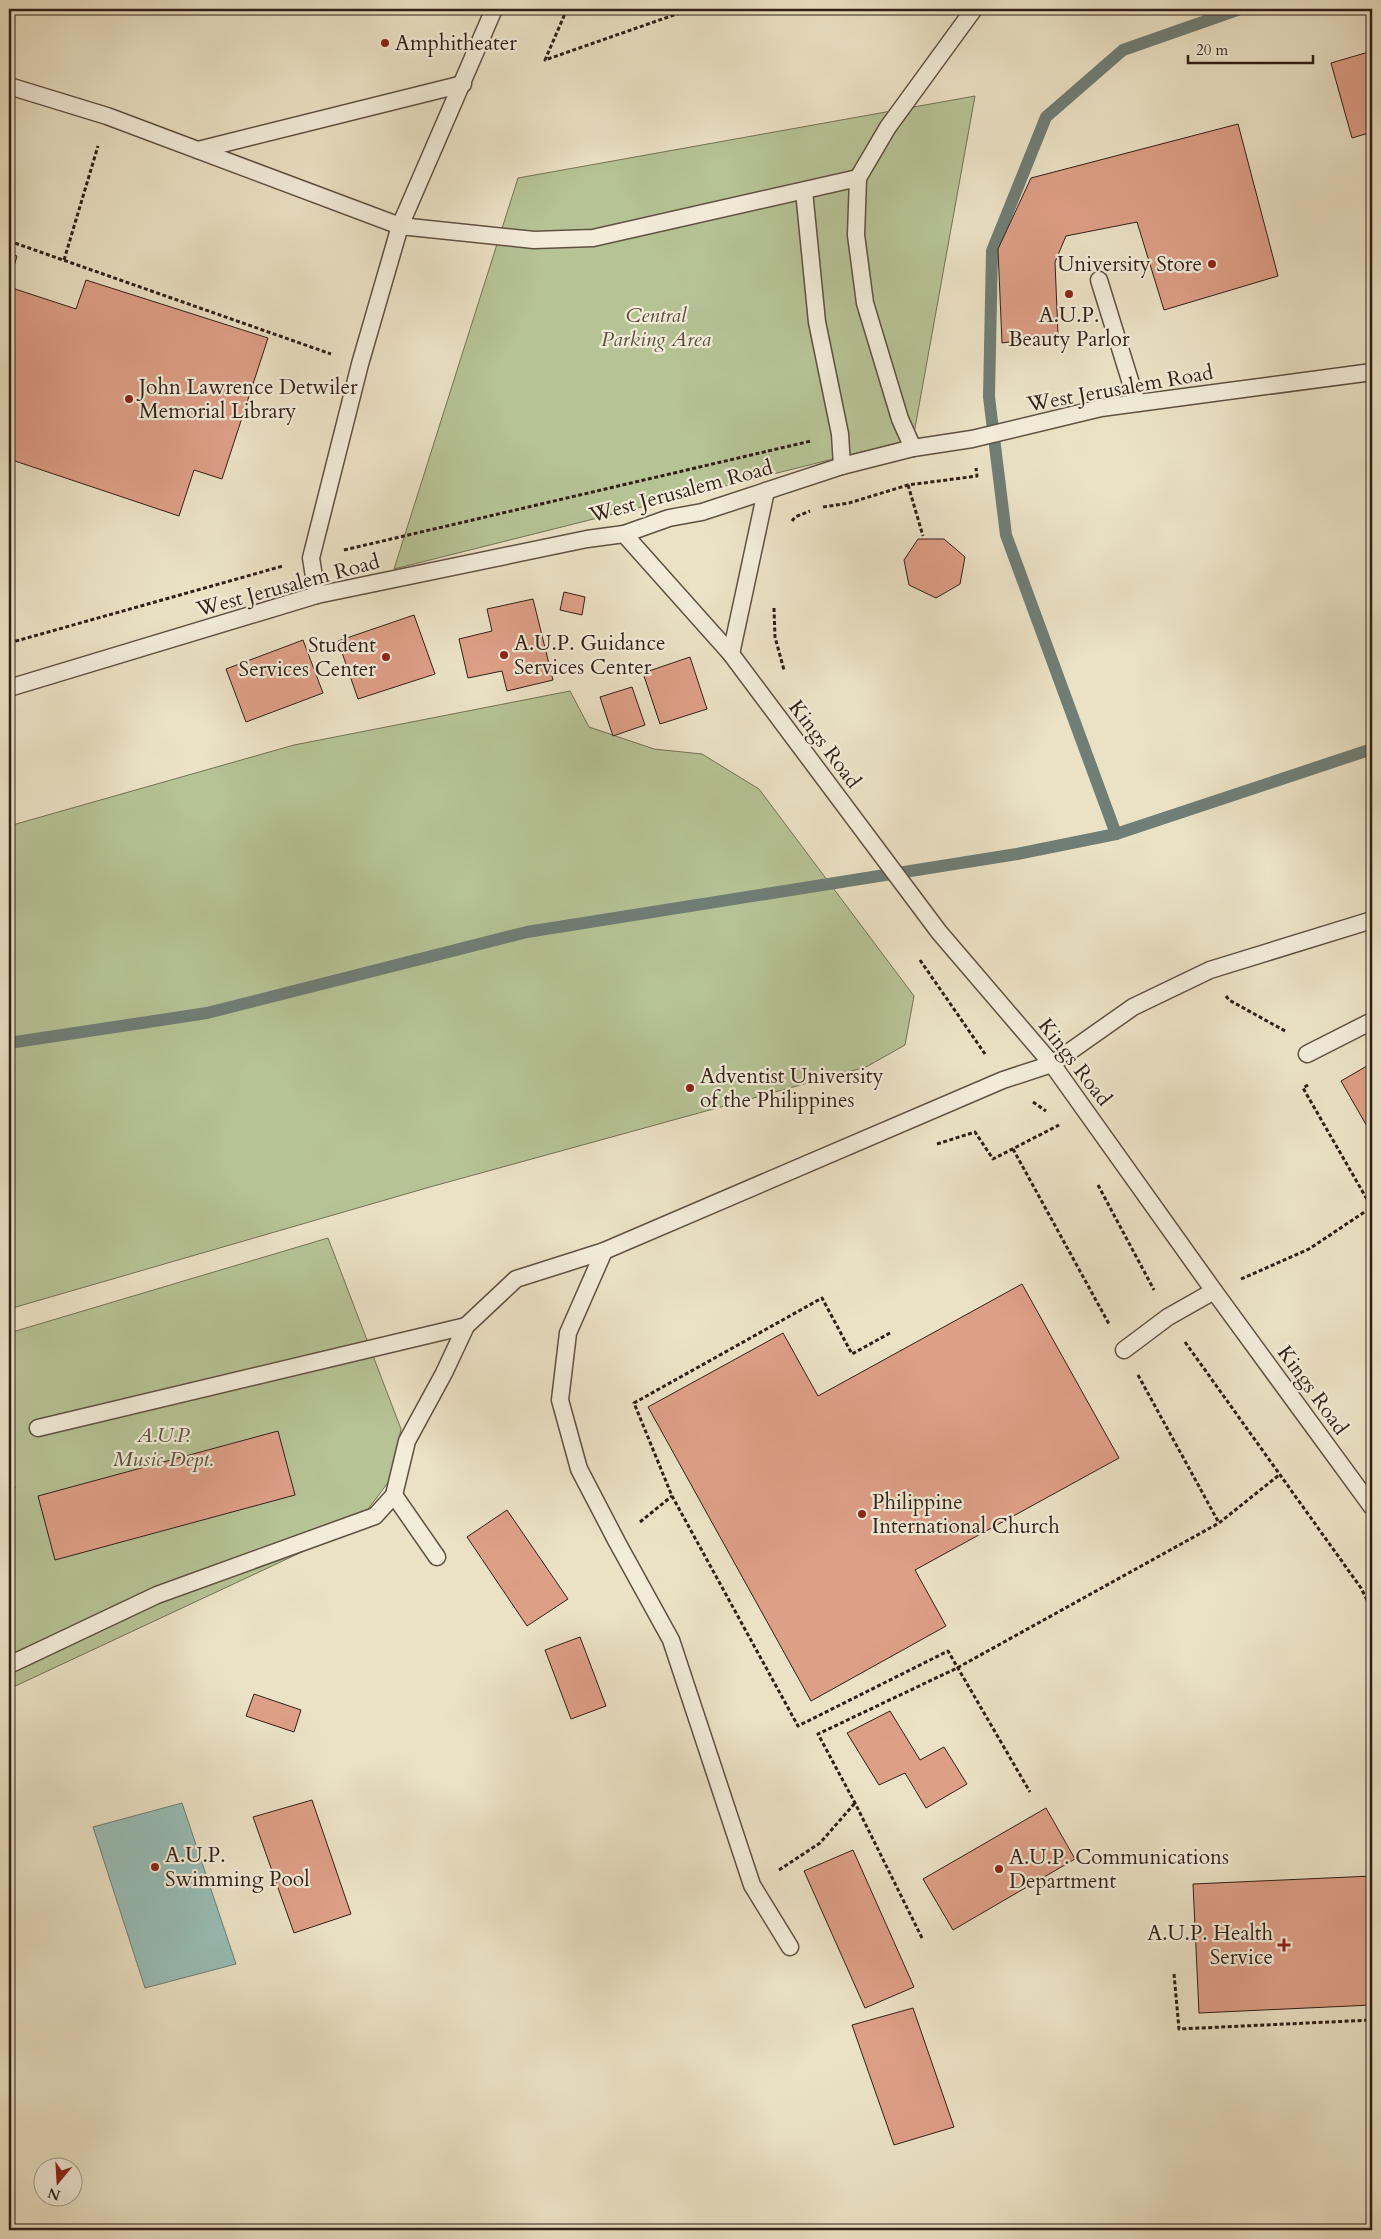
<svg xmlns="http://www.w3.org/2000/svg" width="1381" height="2239" viewBox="0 0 1381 2239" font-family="Cardo,serif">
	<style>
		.green { fill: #b6c395; stroke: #747156 }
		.water { fill: #98bdb6; stroke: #6f7e76 }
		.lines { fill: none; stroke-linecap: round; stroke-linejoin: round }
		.stream { stroke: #6f7e76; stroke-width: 12 }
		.building { fill: #de9f87; stroke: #311f16 }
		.service-casing { stroke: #605042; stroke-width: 19 }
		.path { stroke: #311f16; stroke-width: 3; stroke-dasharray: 4 2.5; stroke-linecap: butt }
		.service { stroke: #f2ecd9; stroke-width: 16 }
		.poi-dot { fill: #8f2418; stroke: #f2ecd9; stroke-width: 2 }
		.labels { text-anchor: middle; stroke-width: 4.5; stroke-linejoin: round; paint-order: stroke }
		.poi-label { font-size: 21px; fill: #311f16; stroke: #f2ecd9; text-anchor: start }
		.park-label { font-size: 21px; font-style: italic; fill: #59503c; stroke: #f2ecd9 }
		.street-label { font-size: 21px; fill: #311f16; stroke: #f2ecd9 }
	</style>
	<rect width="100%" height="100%" fill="#ebe2c5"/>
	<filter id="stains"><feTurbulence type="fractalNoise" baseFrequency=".004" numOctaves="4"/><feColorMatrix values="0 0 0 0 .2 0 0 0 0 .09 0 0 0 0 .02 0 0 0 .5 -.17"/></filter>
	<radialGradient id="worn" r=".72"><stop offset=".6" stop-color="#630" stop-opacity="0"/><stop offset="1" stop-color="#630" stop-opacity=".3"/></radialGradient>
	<g class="green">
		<polygon points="975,96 913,439 394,569 518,178"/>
		<polygon points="570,691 589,727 654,749 702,754 759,789 914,996 905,1045 866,1067 430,1187 9,1309 9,826 294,745"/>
		<polygon points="328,1238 401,1429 390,1480 359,1521 304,1551 9,1689 9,1333"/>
	</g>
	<polygon class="water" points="182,1803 236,1964 145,1988 93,1827"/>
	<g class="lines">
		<g class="stream">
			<polyline points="1116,834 1006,535 989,397 992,251 1046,117 1123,50 1240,9"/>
			<polyline points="9,1043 207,1013 527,932 1017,854 1116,834 1372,749"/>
		</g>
	</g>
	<g class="building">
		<polygon points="1372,51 1372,132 1352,138 1331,63"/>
		<polygon points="1238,124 1278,276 1164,310 1137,222 1066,236 1055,262 1058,335 1002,343 998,249 1031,178"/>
		<polygon points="9,253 17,256 9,283"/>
		<polygon points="86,280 268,338 222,479 194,470 179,516 9,459 9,287 76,309"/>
		<polygon points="918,539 944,539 965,557 960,584 936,598 909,585 904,560"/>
		<polygon points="564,592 585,597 582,615 560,610"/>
		<polygon points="533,599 553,680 507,691 502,671 468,678 459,639 492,631 487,609"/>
		<polygon points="414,615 435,674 358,699 338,641"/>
		<polygon points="303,640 323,693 246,722 226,669"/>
		<polygon points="690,657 707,709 660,724 643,673"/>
		<polygon points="632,687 645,725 613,736 600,697"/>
		<polygon points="1372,1063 1372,1135 1341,1081"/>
		<polygon points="1022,1284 1119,1458 915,1570 946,1626 811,1701 648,1407 783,1333 818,1396"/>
		<polygon points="278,1431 295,1495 55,1560 38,1496"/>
		<polygon points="9,1470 15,1488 9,1490"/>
		<polygon points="507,1510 568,1599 527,1626 467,1537"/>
		<polygon points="580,1637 606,1706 571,1719 545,1650"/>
		<polygon points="254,1694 301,1710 294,1732 246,1716"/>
		<polygon points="890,1711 920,1760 944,1747 967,1784 926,1808 905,1773 879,1785 847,1733"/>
		<polygon points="312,1800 351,1914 294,1933 253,1817"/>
		<polygon points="1046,1808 1075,1859 953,1930 923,1879"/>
		<polygon points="853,1850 914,1987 865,2008 804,1871"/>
		<polygon points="1372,1876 1372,2005 1199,2013 1193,1884"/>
		<polygon points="913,2008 954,2127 894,2145 852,2025"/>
	</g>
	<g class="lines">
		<g class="service-casing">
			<g id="service">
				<polyline points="9,86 107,116 400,226 534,240 593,238 858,178"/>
				<polyline points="198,150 463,84"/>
				<polyline points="804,191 817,322 840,434 842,466"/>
				<polyline points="1099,280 1137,403"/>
				<polyline points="913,448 900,419 865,303 856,235 858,178 888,127 974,9"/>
				<polyline points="624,534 731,654 939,932 1052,1064 1214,1291 1372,1507"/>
				<polyline points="317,595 311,558 360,364 400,226 494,9"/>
				<polyline points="731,654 766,491"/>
				<polyline points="9,688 317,595 587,539 624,534 669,518 702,512 842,466 913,448 972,439 1101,408 1372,372"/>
				<polyline points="1307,1054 1372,1021"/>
				<polyline points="604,1251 568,1333 560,1400 579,1469 617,1542 671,1640 752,1885 790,1947"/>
				<polyline points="1124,1350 1168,1317 1214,1291"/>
				<polyline points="38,1428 466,1326"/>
				<polyline points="394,1495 437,1557"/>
				<polyline points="9,1665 157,1595 375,1516 394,1495 407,1441 444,1373 466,1326 516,1279 604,1251 1003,1080 1052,1064 1133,1007 1210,970 1372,920"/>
			</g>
		</g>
		<g class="path">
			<polyline points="567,9 545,60 691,9"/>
			<polyline points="9,241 331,354"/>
			<polyline points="64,260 98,146"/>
			<polyline points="908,485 923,536"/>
			<polyline points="823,507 849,503 908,485 977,476 976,468"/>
			<polyline points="792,521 795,517 810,511"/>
			<polyline points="344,550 811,441"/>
			<polyline points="774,608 775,637 784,670"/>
			<polyline points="9,643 283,566"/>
			<polyline points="920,960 985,1054"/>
			<polyline points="1226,996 1229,1000 1287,1032"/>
			<polyline points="1308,1085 1303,1088 1372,1208"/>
			<polyline points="1033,1102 1046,1111"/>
			<polyline points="937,1144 975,1132 993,1159 1059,1125"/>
			<polyline points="1013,1149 1109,1324"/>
			<polyline points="1098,1185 1154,1290"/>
			<polyline points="1241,1279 1309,1249 1372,1207"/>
			<polyline points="890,1333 852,1354 822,1298 634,1403 672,1496 798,1726 948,1651 1030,1792"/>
			<polyline points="1185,1342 1361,1588 1372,1610"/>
			<polyline points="1138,1375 1219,1523"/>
			<polyline points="640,1522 672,1496"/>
			<polyline points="779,1870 820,1843 855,1803"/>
			<polyline points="922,1938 855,1803 818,1734 957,1668 1219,1523 1279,1475"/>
			<polyline points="1174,1974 1179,2029 1372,2020"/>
		</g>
		<use href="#service" class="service"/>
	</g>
	<g class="poi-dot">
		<circle cx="385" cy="43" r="5"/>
		<circle cx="1212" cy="264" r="5"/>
		<circle cx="1069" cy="294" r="5"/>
		<circle cx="129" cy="399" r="5"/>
		<circle cx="504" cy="655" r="5"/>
		<circle cx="386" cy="657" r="5"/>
		<circle cx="690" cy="1088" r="5"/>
		<circle cx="862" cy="1514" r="5"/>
		<circle cx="155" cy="1867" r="5"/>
		<circle cx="999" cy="1869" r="5"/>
		<path d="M1281.5 1937.5h5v5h5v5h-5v5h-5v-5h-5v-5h5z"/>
	</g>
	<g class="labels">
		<g class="poi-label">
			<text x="395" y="50">Amphitheater</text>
			<text x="1202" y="271" text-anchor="end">University Store</text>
			<text x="1069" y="322" text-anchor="middle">A.U.P.<tspan x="1069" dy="24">Beauty Parlor</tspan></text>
			<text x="139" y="394">John Lawrence Detwiler<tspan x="139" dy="24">Memorial Library</tspan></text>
			<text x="514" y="650">A.U.P. Guidance<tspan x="514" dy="24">Services Center</tspan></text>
			<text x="376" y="652" text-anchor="end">Student<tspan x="376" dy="24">Services Center</tspan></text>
			<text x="700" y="1083">Adventist University<tspan x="700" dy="24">of the Philippines</tspan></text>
			<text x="872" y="1509">Philippine<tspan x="872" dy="24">International Church</tspan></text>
			<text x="165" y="1862">A.U.P.<tspan x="165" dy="24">Swimming Pool</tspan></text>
			<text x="1009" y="1864">A.U.P. Communications<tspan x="1009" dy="24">Department</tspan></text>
			<text x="1273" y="1940" text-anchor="end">A.U.P. Health<tspan x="1273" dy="24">Service</tspan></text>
		</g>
		<g class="park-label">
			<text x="656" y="322">Central<tspan x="656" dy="24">Parking Area</tspan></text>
			<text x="163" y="1442">A.U.P.<tspan x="163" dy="24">Music Dept.</tspan></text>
		</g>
		<g class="street-label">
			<text transform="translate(1120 388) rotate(-10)" y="7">West Jerusalem Road</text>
			<text transform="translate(681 491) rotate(-15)" y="7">West Jerusalem Road</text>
			<text transform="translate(288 585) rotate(-15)" y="7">West Jerusalem Road</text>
			<text transform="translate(825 744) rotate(53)" y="7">Kings Road</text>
			<text transform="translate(1075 1062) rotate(52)" y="7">Kings Road</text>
			<text transform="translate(1313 1390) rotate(54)" y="7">Kings Road</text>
		</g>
	</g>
	<rect width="1381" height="2239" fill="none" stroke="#ebe2c5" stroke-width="30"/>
	<rect x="10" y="10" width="1361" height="2219" fill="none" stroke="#311f16" stroke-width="2.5"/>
	<rect x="15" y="15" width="1351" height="2209" fill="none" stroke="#311f16"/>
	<g transform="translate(58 2182) rotate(198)"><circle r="24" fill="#f2ecd9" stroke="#a59a8b"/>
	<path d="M0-4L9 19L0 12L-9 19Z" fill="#8f2418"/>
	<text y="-8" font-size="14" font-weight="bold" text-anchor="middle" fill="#311f16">N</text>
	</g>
	<path d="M1188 55v8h125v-8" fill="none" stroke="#311f16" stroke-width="2.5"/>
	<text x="1196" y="55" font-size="15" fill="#311f16" stroke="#f2ecd9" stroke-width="4" paint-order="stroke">20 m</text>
	<rect width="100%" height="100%" filter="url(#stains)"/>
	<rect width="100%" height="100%" fill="url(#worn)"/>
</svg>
